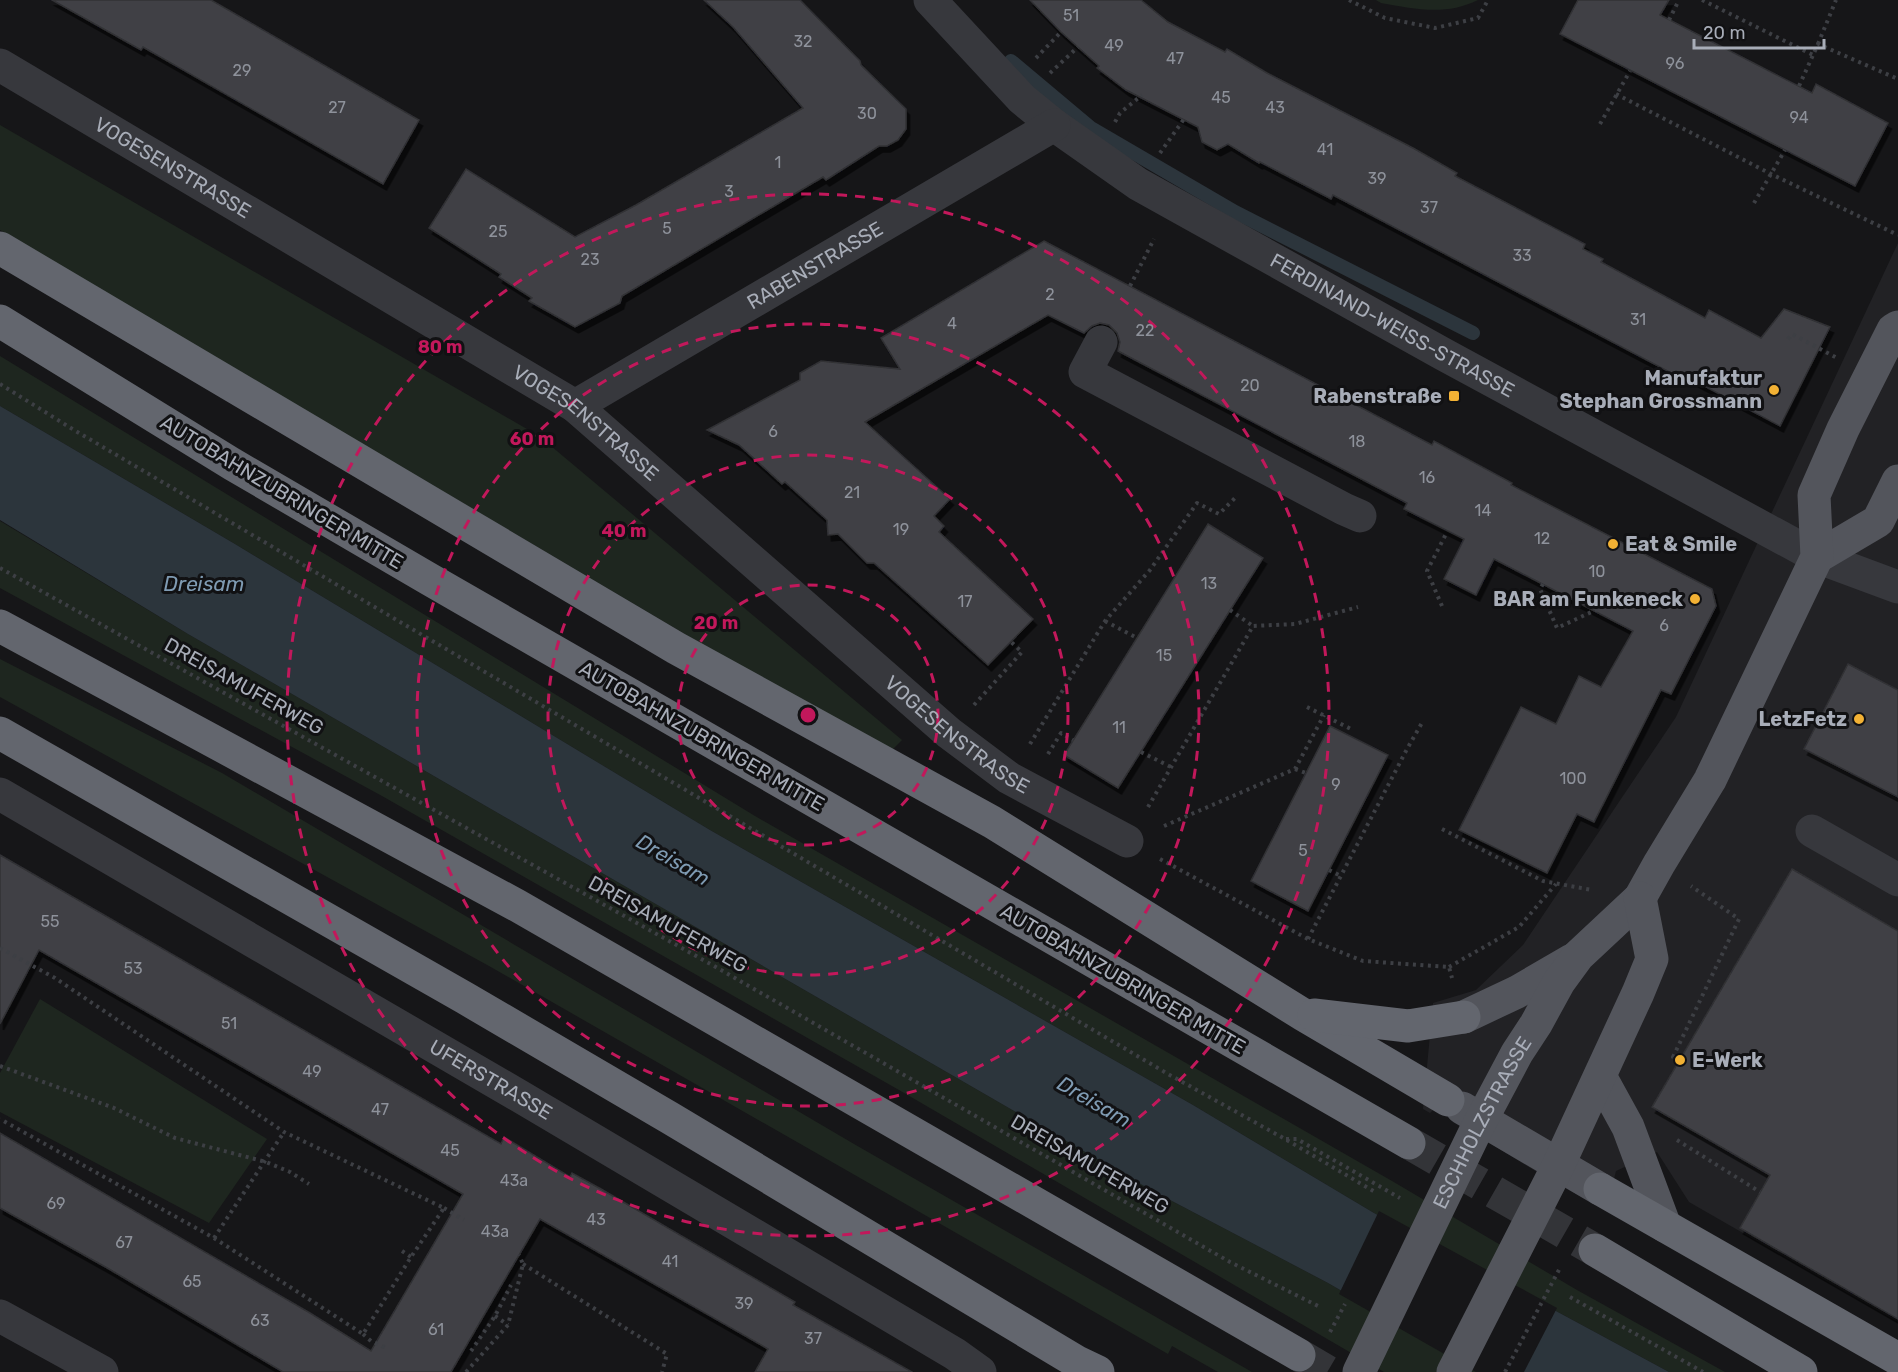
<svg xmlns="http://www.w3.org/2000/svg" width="1898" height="1372" viewBox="0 0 1898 1372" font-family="Rubik,sans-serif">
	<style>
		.built { fill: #222225 }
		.green { fill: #1e261f }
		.water { fill: #2c353c }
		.pier { fill: #161618 }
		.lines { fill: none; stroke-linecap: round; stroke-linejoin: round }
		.stream { stroke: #2c353c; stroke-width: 14 }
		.building { fill: #404145; stroke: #303034; stroke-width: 1.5; filter: url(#shadow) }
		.highway-tunnel { stroke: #333438; stroke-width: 33; stroke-dasharray: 33 16; stroke-linecap: butt }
		.path { stroke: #3d3f44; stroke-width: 4; stroke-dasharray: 3 4.5; stroke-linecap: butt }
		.minor { stroke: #37383d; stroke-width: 33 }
		.major { stroke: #53555c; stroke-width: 33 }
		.highway { stroke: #63666e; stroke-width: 33 }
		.ring { fill: none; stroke: #c2185b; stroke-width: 3; stroke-dasharray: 10 8 }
		.poi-dot { fill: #f2b134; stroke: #111113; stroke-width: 2 }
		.labels { text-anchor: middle; stroke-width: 6; stroke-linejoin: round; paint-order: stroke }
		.number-label { font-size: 16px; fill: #8e929b }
		.street-label { font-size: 20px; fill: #a8adb8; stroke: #111113 }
		.poi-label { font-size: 20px; font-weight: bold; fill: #a8adb8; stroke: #111113; text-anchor: end }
		.water-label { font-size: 21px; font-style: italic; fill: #7f9bb3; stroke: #111113 }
		.centre { fill: #c2185b; stroke: #111113; stroke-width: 3 }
		.ring-label { font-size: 18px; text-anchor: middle; font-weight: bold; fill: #c2185b; stroke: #111113; stroke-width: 6; stroke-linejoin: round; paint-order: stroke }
	</style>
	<defs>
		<filter id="shadow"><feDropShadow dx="3.5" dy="6" stdDeviation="0" flood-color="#0009"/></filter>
	</defs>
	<rect width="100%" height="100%" fill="#161618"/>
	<polygon class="built" points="1898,243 1898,1322 1689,1202 1657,1152 1616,1171 1606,1210 1550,1180 1434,1109 1430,1113 1423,1109 1433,1003 1476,990 1523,945 1676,717"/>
	<g class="green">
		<path d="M1376 0H1478C1446 16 1415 9 1381 3Z"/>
		<polygon points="0,125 539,436 902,740 888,754 0,230"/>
		<polygon points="0,356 755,816 1392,1181 1577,1290 1725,1372 1669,1372 1374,1213 1193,1105 710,830 235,544 0,406"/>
		<polygon points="0,521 188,634 1151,1190 1328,1283 1482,1372 1384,1372 899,1090 382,796 0,588"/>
		<polygon points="0,659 222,773 854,1144 1252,1372 1218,1372 1172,1346 1168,1354 489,966 0,697"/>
		<polygon points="40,999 267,1139 209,1223 0,1112 0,1073"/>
	</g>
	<polygon class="water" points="0,406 235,544 710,830 1193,1105 1374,1213 1669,1372 1482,1372 1328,1283 1151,1190 188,634 0,520"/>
	<polygon class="pier" points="1379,1211 1557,1308 1524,1372 1476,1372 1339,1294"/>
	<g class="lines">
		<polyline class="stream" points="1011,61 1091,128 1235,212 1473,333"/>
	</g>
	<g class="building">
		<polygon points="52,0 211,0 419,120 383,184 143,47 141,50"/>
		<polygon points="704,0 800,0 860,61 861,65 906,109 906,129 898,140 887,146 879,146 826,180 823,177 622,296 620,303 575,327 529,301 532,298 499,277 501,274 429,228 466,169 575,237 636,205 803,108 733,27"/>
		<polygon points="1030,0 1141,0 1168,22 1225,52 1227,49 1267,73 1413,148 1457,173 1455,176 1585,244 1583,249 1603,259 1601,262 1705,318 1709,310 1761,338 1784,309 1830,327 1780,426 1676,371 1675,375 1333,195 1331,199 1260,162 1259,163 1228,144 1217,150 1202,142 1198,127 1126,90 1097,68 1099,66 1061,32"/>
		<polygon points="1578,0 1669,0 1660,15 1812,93 1816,84 1888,123 1855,186 1560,34"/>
		<polygon points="1044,241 1432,445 1434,441 1512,483 1511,485 1712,589 1716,606 1671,694 1661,690 1594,822 1577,814 1547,873 1459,830 1521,707 1556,724 1579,676 1601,687 1633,631 1494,559 1476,595 1444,579 1464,539 1404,509 1407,503 1118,351 1120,342 1117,333 1109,325 1100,323 1092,326 1084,333 1048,315 865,422 950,499 934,516 944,526 939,532 1033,619 988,665 874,563 867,563 838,534 828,535 827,520 785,482 782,484 739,445 707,430 800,380 800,373 821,361 900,369 881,338"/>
		<polygon points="1208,524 1263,558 1118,788 1064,755"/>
		<polygon points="1848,664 1898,690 1898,797 1804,749"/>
		<polygon points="1330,726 1388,755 1308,911 1251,881"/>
		<polygon points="0,855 501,1144 504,1137 570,1177 572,1173 601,1189 795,1302 793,1305 912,1372 755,1372 768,1349 540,1219 451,1372 283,1372 109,1269 0,1208 0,1133 310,1313 371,1351 463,1194 39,950 0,1024"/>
		<polygon points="1792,869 1898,931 1898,1319 1740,1228 1770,1175 1652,1107"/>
	</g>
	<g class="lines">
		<g class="highway-tunnel">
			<polyline points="1409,1143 1595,1250"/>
			<polyline points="1299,1355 1328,1372"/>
		</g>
		<g class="path">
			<polyline points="1349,0 1385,18 1435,28 1478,18 1488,0"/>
			<polyline points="1702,0 1813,55"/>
			<polyline points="1669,20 1679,0"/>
			<polyline points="1818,44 1836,0"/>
			<polyline points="1036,58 1061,32"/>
			<polyline points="1050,73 1078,47"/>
			<polyline points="1799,86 1818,44 1898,79"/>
			<polyline points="1616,94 1771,174 1898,235"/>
			<polyline points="1115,122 1120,113 1142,95"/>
			<polyline points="1600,124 1630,71"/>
			<polyline points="1160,153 1184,119"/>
			<polyline points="1754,203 1785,150"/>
			<polyline points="1130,286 1154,239"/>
			<polyline points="1788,339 1792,334 1837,358"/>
			<polyline points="0,384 74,430 1168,1074 1285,1139 1375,1192"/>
			<polyline points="0,568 714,966 1230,1262 1320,1307"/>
			<polyline points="1543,584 1540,589 1557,628 1598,609 1601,605"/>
			<polyline points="1442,606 1427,571 1447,532"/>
			<polyline points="1230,610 1253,626"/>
			<polyline points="1105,621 1137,638"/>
			<polyline points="974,705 1022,652 1011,642"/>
			<polyline points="1307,707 1353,730"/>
			<polyline points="1030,744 1105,621 1150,570 1197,503 1219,514 1236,497"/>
			<polyline points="1141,752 1171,767"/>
			<polyline points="1048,754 1061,733 1073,740"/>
			<polyline points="1295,769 1306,773"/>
			<polyline points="1148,807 1253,626 1295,624 1358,607"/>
			<polyline points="1164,826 1295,769 1324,715"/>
			<polyline points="1442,829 1543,881 1592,890"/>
			<polyline points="1160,859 1308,939 1363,961 1449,967 1452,978"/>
			<polyline points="1329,870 1341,876"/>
			<polyline points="1308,939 1407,749 1423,721"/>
			<polyline points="0,948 55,978 284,1132 444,1208 411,1257 363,1334 214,1238 0,1119"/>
			<polyline points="1449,967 1519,927 1556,884"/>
			<polyline points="1680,1060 1673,1057 1739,919 1691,886"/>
			<polyline points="0,1066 114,1108 175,1138 266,1162 290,1172 309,1184"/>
			<polyline points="1286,1139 1297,1139 1400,1198"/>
			<polyline points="1677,1140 1760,1192"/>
			<polyline points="444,1208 464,1220"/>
			<polyline points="214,1238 284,1132"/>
			<polyline points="402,1251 411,1257"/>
			<polyline points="523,1264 667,1354 662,1372"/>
			<polyline points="1570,1297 1703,1372"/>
			<polyline points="495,1316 508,1325"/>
			<polyline points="1330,1332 1345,1304"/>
			<polyline points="363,1334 371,1341 386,1348"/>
			<polyline points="471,1351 495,1316 511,1285"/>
			<polyline points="466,1372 508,1325 523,1264 519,1255"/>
			<polyline points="1505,1372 1561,1266"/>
		</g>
		<g class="minor">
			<path id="s1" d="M930 0 1022 99 1054 125 1138 184 1443 354 1817 557 1898 587"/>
			<path id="s2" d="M0 65 575 406 949 733 1009 778 1127 841"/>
			<polyline points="1101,342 1085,372 1344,509 1360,516"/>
			<path id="s3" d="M575 406 1054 125"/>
			<path id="s4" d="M0 794 521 1097 955 1354 980 1372"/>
			<polyline points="1812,831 1898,880"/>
			<polyline points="0,1316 102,1372"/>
		</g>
		<g class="major">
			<polyline points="1817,557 1878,521 1898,481"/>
			<polyline points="1464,1017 1517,992 1572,960"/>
			<polyline points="1600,1076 1628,1127 1665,1226"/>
			<polyline points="1462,1108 1600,1189"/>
			<path id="s5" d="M1359 1372 1475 1132 1517 1053 1536 1024 1559 982 1578 956 1640 898 1659 864 1710 780 1817 557 1814 495 1843 429 1893 330 1898 327"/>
			<polyline points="1453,1372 1558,1166 1638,993 1652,959 1640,898"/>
		</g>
		<g class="highway">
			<polyline points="0,248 676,648 992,822 1302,1014 1448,1100"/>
			<polyline points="0,321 232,464 429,579 1409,1143"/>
			<polyline points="0,626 518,906 1299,1355"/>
			<polyline points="0,733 465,998 670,1118 1077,1362 1098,1372"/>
			<polyline points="1314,1015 1408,1026 1464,1017"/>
			<polyline points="1600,1189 1898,1359"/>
			<polyline points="1595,1250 1801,1372"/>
		</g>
	</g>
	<g class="ring">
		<circle cx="808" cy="715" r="130"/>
		<circle cx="808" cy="715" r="260"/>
		<circle cx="808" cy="715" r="391"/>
		<circle cx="808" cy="715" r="521"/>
	</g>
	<g class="poi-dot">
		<circle cx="1774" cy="390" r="6"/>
		<rect x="1448" y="390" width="12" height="12" rx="3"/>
		<circle cx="1613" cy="544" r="6"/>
		<circle cx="1695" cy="599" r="6"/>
		<circle cx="1859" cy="719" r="6"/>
		<circle cx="1680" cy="1060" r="6"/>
	</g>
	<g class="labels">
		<g class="number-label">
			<text x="1071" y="21">51</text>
			<text x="803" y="47">32</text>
			<text x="1114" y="51">49</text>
			<text x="1175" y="64">47</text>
			<text x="1675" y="69">96</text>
			<text x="242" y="76">29</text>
			<text x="1221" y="103">45</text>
			<text x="337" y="113">27</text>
			<text x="1275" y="113">43</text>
			<text x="867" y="119">30</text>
			<text x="1799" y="123">94</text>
			<text x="1325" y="155">41</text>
			<text x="778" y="168">1</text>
			<text x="1377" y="184">39</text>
			<text x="729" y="197">3</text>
			<text x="1429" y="213">37</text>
			<text x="667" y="234">5</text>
			<text x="498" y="237">25</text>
			<text x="1522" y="261">33</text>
			<text x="590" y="265">23</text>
			<text x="1050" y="300">2</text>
			<text x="1638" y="325">31</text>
			<text x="952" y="329">4</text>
			<text x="1145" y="336">22</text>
			<text x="1250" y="391">20</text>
			<text x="773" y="437">6</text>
			<text x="1357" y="447">18</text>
			<text x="1427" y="483">16</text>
			<text x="852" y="498">21</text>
			<text x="1483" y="516">14</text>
			<text x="901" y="535">19</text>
			<text x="1542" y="544">12</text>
			<text x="1597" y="577">10</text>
			<text x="1209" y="589">13</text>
			<text x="965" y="607">17</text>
			<text x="1664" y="631">6</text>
			<text x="1164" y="661">15</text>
			<text x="1119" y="733">11</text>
			<text x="1573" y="784">100</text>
			<text x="1336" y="790">9</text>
			<text x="1303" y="856">5</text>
			<text x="50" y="927">55</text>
			<text x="133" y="974">53</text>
			<text x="229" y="1029">51</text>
			<text x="312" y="1077">49</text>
			<text x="380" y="1115">47</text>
			<text x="450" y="1156">45</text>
			<text x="514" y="1186">43a</text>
			<text x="56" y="1209">69</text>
			<text x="596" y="1225">43</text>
			<text x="495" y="1237">43a</text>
			<text x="124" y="1248">67</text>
			<text x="670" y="1267">41</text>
			<text x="192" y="1287">65</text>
			<text x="744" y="1309">39</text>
			<text x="260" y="1326">63</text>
			<text x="436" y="1335">61</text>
			<text x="813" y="1344">37</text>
		</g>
		<g class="street-label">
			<text dy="7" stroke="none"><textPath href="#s2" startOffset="201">VOGESENSTRASSE</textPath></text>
			<text dy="7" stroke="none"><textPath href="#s3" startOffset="278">RABENSTRASSE</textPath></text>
			<text dy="7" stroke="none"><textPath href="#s1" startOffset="570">FERDINAND-WEISS-STRASSE</textPath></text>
			<text dy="7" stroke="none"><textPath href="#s2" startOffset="687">VOGESENSTRASSE</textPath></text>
			<text transform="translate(282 492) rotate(31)" y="7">AUTOBAHNZUBRINGER MITTE</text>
			<text transform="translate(244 686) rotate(29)" y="7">DREISAMUFERWEG</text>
			<text dy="7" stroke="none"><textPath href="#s2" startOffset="1173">VOGESENSTRASSE</textPath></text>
			<text transform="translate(702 736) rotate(30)" y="7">AUTOBAHNZUBRINGER MITTE</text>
			<text transform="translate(668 924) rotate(29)" y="7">DREISAMUFERWEG</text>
			<text transform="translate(1123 979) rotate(30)" y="7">AUTOBAHNZUBRINGER MITTE</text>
			<text dy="7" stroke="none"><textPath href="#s4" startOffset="568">UFERSTRASSE</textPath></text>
			<text dy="7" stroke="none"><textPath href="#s5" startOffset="278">ESCHHOLZSTRASSE</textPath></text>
			<text transform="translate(1090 1164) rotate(30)" y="7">DREISAMUFERWEG</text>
		</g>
		<g class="poi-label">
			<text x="1762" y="385">Manufaktur<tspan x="1762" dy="23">Stephan Grossmann</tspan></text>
			<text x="1442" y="403">Rabenstraße</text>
			<text x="1625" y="551" text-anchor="start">Eat &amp; Smile</text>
			<text x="1683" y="606">BAR am Funkeneck</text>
			<text x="1847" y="726">LetzFetz</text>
			<text x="1692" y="1067" text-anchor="start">E-Werk</text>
		</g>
		<g class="water-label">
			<text x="204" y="591">Dreisam</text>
			<text transform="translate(673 860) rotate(30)" y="7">Dreisam</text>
			<text transform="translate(1094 1102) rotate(30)" y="7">Dreisam</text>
		</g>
	</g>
	<circle cx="808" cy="715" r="9" class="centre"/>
	<g class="ring-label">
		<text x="440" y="353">80 m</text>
		<text x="532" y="445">60 m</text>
		<text x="624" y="537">40 m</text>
		<text x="716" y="629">20 m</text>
	</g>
	<path d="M1694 39v9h130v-9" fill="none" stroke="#a8adb8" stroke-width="3"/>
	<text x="1703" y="39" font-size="18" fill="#a8adb8" stroke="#111113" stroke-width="4.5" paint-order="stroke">20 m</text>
</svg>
